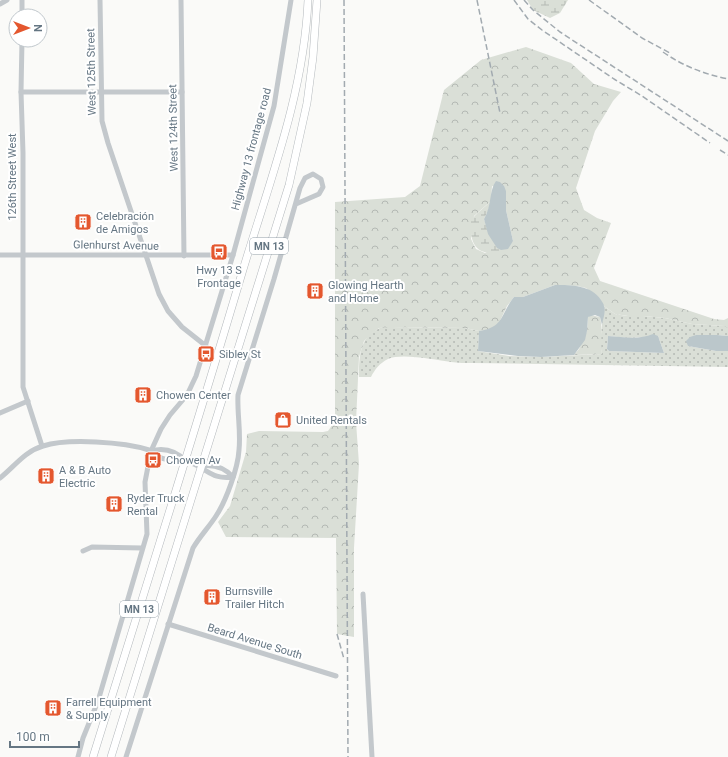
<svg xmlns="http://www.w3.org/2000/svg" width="728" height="757" viewBox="0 0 728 757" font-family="Roboto,sans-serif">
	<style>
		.grass { fill: url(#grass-dots); fill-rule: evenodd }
		.forest { fill: url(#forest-crowns); fill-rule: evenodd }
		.wetland { fill: url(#wetland-marsh) }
		.water { fill: #bbc7cb }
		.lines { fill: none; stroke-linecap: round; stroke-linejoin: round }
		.highway-casing { stroke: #b4b9bd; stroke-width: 8 }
		.minor { stroke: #c3c8cc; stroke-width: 5 }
		.highway { stroke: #fff; stroke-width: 7 }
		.rail { stroke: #a2aab0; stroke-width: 1.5; stroke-dasharray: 6 3; stroke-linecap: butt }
		.labels { text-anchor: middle; stroke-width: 4; stroke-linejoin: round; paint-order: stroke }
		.shield { fill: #fff; stroke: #939fa8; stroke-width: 1 }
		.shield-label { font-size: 10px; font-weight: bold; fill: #657683 }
		.street-label { font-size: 11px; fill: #657683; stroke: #fff }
		.poi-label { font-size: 11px; fill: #657683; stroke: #fff; text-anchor: start }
	</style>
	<defs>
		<pattern id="grass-dots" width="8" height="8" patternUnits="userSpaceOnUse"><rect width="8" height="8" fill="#dadfd7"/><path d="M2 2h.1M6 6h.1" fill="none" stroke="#b4b9b4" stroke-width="1.8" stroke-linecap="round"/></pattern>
		<pattern id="forest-crowns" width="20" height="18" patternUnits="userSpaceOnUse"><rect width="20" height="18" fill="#dadfd7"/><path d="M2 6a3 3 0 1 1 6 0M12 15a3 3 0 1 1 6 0" fill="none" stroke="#b4b9b4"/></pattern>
		<pattern id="wetland-marsh" width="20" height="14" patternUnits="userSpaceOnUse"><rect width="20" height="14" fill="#dadfd7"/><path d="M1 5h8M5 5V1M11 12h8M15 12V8" fill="none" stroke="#b4b9b4"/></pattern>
	</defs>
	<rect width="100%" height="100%" fill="#fafaf8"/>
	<path class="grass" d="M604 306 615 314 627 316H643L665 318 692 324 725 326 728 328V336L717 335H696L688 346 716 351H728V367L473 363C465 363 458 363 451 362 435 360 402 353 388 359 380 363 375 369 371 377H359C359 360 359 337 378 329 381 327 387 327 391 327L465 328 479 331 478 351 509 356 541 357 602 354 600 344ZM608 336 629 338 658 336 664 353 609 351 607 349Z"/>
	<g class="forest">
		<path d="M526 47 571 63 594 84 621 92 613 101 595 131 576 188 584 210 597 218 611 223 594 268 600 281 714 319 724 320 728 318V328L724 326 692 324 665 318 643 316H628L615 314 604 306 598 297 586 288 577 286 555 285 523 297H514L507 306 499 323 494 328 487 330 479 331 465 328 391 327 379 328 371 334 364 341 359 357 356 422 359 464 354 548V637L337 634 336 538 226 537 218 522 230 506 246 452 247 434 259 431 323 432 328 431 335 421V202L405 197 420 186 444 90 481 60ZM492 186 506 191V210L513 241 485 253 476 249 471 239 474 216 491 201Z"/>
		<path d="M590 315 600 317C603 329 600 342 602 354L574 355 579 349 587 331 588 317Z"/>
	</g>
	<g class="wetland">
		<polygon points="527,0 568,0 560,13 550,18 533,10"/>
		<path d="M491 201 488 211 484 219 486 225 504 250 508 249 502 254C485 254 473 252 471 233 470 229 470 225 471 221 474 215 486 206 491 201Z"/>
	</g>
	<g class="water">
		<path d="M496 181 500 182 504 186 506 191V210L513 241 508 249 501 250 497 248 488 234 484 219C492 206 489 190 496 181Z"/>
		<path d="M555 285C572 285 591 285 601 300 602 302 604 304 604 306 606 311 603 319 602 325L600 317 595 315 588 317 587 331 585 340 574 355 541 357 518 356 478 351 479 331C505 327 500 314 514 297H523Z"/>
		<path d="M653 334 658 336 664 353 609 351 607 349 608 336C624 337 639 340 653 334Z"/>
		<polygon points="696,335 717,335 728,336 728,351 716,351 688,346 686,341 690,337"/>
	</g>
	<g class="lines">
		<g class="highway-casing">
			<g id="highway">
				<path d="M93 757C143 596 194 435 242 273 269 183 304 94 308 0"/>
				<polyline points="111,757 289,185 307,103 313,57 317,0"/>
			</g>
		</g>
		<g class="minor">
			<polyline points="22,0 22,16"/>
			<polyline points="100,0 102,121 108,143 159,294 168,311 182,327 206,346"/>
			<polyline points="181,0 184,256"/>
			<polyline points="0,4 7,0"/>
			<polyline points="22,40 21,92 23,153 23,387 42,446"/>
			<polyline points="21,92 182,92"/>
			<polyline points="0,255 233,255"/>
			<polyline points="0,413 28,401"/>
			<path d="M151 451C165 447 176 451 186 461"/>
			<path d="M201 466C214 464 225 468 233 477"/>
			<path d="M0 478C14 467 25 451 43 446 68 438 124 442 149 450 153 451 155 455 159 457 163 459 169 460 173 461 179 463 185 461 191 463 208 469 212 480 233 477"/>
			<polyline points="83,551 92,547 142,548"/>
			<polyline points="363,594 372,757"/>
			<polyline points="168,624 336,676"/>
			<polyline points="78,757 83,738 98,701 147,534 145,482 151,451 161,429 170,415 187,395 196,376 233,255 274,106 291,0"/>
			<path d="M126 757 193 548C200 536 209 527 216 516 226 501 238 468 239 450 241 431 237 413 238 395L274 279 300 188 305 178 313 174 321 179 323 187 319 194 296 204"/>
		</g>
		<use href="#highway" class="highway"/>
		<g class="rail">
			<polyline points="344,0 348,757"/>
			<polyline points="477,0 500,113"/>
			<polyline points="514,0 528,19 542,30 614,79 642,96 710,143"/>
			<polyline points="524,0 533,10 560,32 728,141"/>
			<polyline points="589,0 642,38 670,53"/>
			<path d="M663 52C683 66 704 74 728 79"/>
			<polyline points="720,150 728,155"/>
			<polyline points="337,634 344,659"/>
		</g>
	</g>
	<defs>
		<g id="building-square" transform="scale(0.9)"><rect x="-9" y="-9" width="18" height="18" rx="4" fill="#e4572e" stroke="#fff"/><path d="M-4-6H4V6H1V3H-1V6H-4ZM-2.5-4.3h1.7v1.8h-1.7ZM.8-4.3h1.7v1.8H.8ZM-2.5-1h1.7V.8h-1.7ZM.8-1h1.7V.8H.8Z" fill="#fff"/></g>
		<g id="bus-square" transform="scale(0.9)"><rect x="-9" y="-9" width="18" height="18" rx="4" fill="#e4572e" stroke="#fff"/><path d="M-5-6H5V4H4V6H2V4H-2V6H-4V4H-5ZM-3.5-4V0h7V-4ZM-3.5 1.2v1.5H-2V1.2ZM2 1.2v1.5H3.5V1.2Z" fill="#fff"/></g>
		<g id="shop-square" transform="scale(0.9)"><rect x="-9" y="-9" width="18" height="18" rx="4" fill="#e4572e" stroke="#fff"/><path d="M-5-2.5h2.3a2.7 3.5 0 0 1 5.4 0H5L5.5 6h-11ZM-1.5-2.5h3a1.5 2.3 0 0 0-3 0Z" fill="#fff"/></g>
	</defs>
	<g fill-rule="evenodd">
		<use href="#building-square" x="83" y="222"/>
		<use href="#bus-square" x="219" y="252"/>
		<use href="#building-square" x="315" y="291"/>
		<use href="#bus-square" x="206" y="354"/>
		<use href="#building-square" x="143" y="395"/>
		<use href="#shop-square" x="283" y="420"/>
		<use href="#bus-square" x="153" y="460"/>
		<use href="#building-square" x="46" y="476"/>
		<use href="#building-square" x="114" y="504"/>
		<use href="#building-square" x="212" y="597"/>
		<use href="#building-square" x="53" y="708"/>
	</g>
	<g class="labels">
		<g class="shield">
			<rect x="250" y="238" width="38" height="16" rx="3"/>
			<rect x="120" y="601" width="38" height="16" rx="3"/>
		</g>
		<g class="shield-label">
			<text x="269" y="250">MN 13</text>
			<text x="139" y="613">MN 13</text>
		</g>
		<g class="street-label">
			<text transform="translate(91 72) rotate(-91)" y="4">West 125th Street</text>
			<text transform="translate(173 128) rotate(-91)" y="4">West 124th Street</text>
			<text transform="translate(251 149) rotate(-75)" y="4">Highway 13 frontage road</text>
			<text transform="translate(12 177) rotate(-90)" y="4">126th Street West</text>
			<text transform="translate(116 245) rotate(1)" y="4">Glenhurst Avenue</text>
			<text transform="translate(255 641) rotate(17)" y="4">Beard Avenue South</text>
		</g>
		<g class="poi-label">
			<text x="96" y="220">Celebración<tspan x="96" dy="13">de Amigos</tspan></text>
			<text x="219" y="274" text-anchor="middle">Hwy 13 S<tspan x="219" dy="13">Frontage</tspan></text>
			<text x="328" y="289">Glowing Hearth<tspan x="328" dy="13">and Home</tspan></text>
			<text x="219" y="358">Sibley St</text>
			<text x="156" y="399">Chowen Center</text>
			<text x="296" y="424">United Rentals</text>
			<text x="166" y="464">Chowen Av</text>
			<text x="59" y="474">A &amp; B Auto<tspan x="59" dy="13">Electric</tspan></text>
			<text x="127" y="502">Ryder Truck<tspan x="127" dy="13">Rental</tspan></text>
			<text x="225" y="595">Burnsville<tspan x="225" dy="13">Trailer Hitch</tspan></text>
			<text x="66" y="706">Farrell Equipment<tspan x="66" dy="13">&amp; Supply</tspan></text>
		</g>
	</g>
	<g transform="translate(28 28) rotate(90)"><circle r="19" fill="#ffffff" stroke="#c1c8cd"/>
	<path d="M0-3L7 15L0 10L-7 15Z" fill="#e4572e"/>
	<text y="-6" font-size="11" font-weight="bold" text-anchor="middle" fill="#657683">N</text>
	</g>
	<path d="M10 741v6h69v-6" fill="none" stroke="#657683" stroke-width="2"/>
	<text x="16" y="741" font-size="12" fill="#657683" stroke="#ffffff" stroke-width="3" paint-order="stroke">100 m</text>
</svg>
